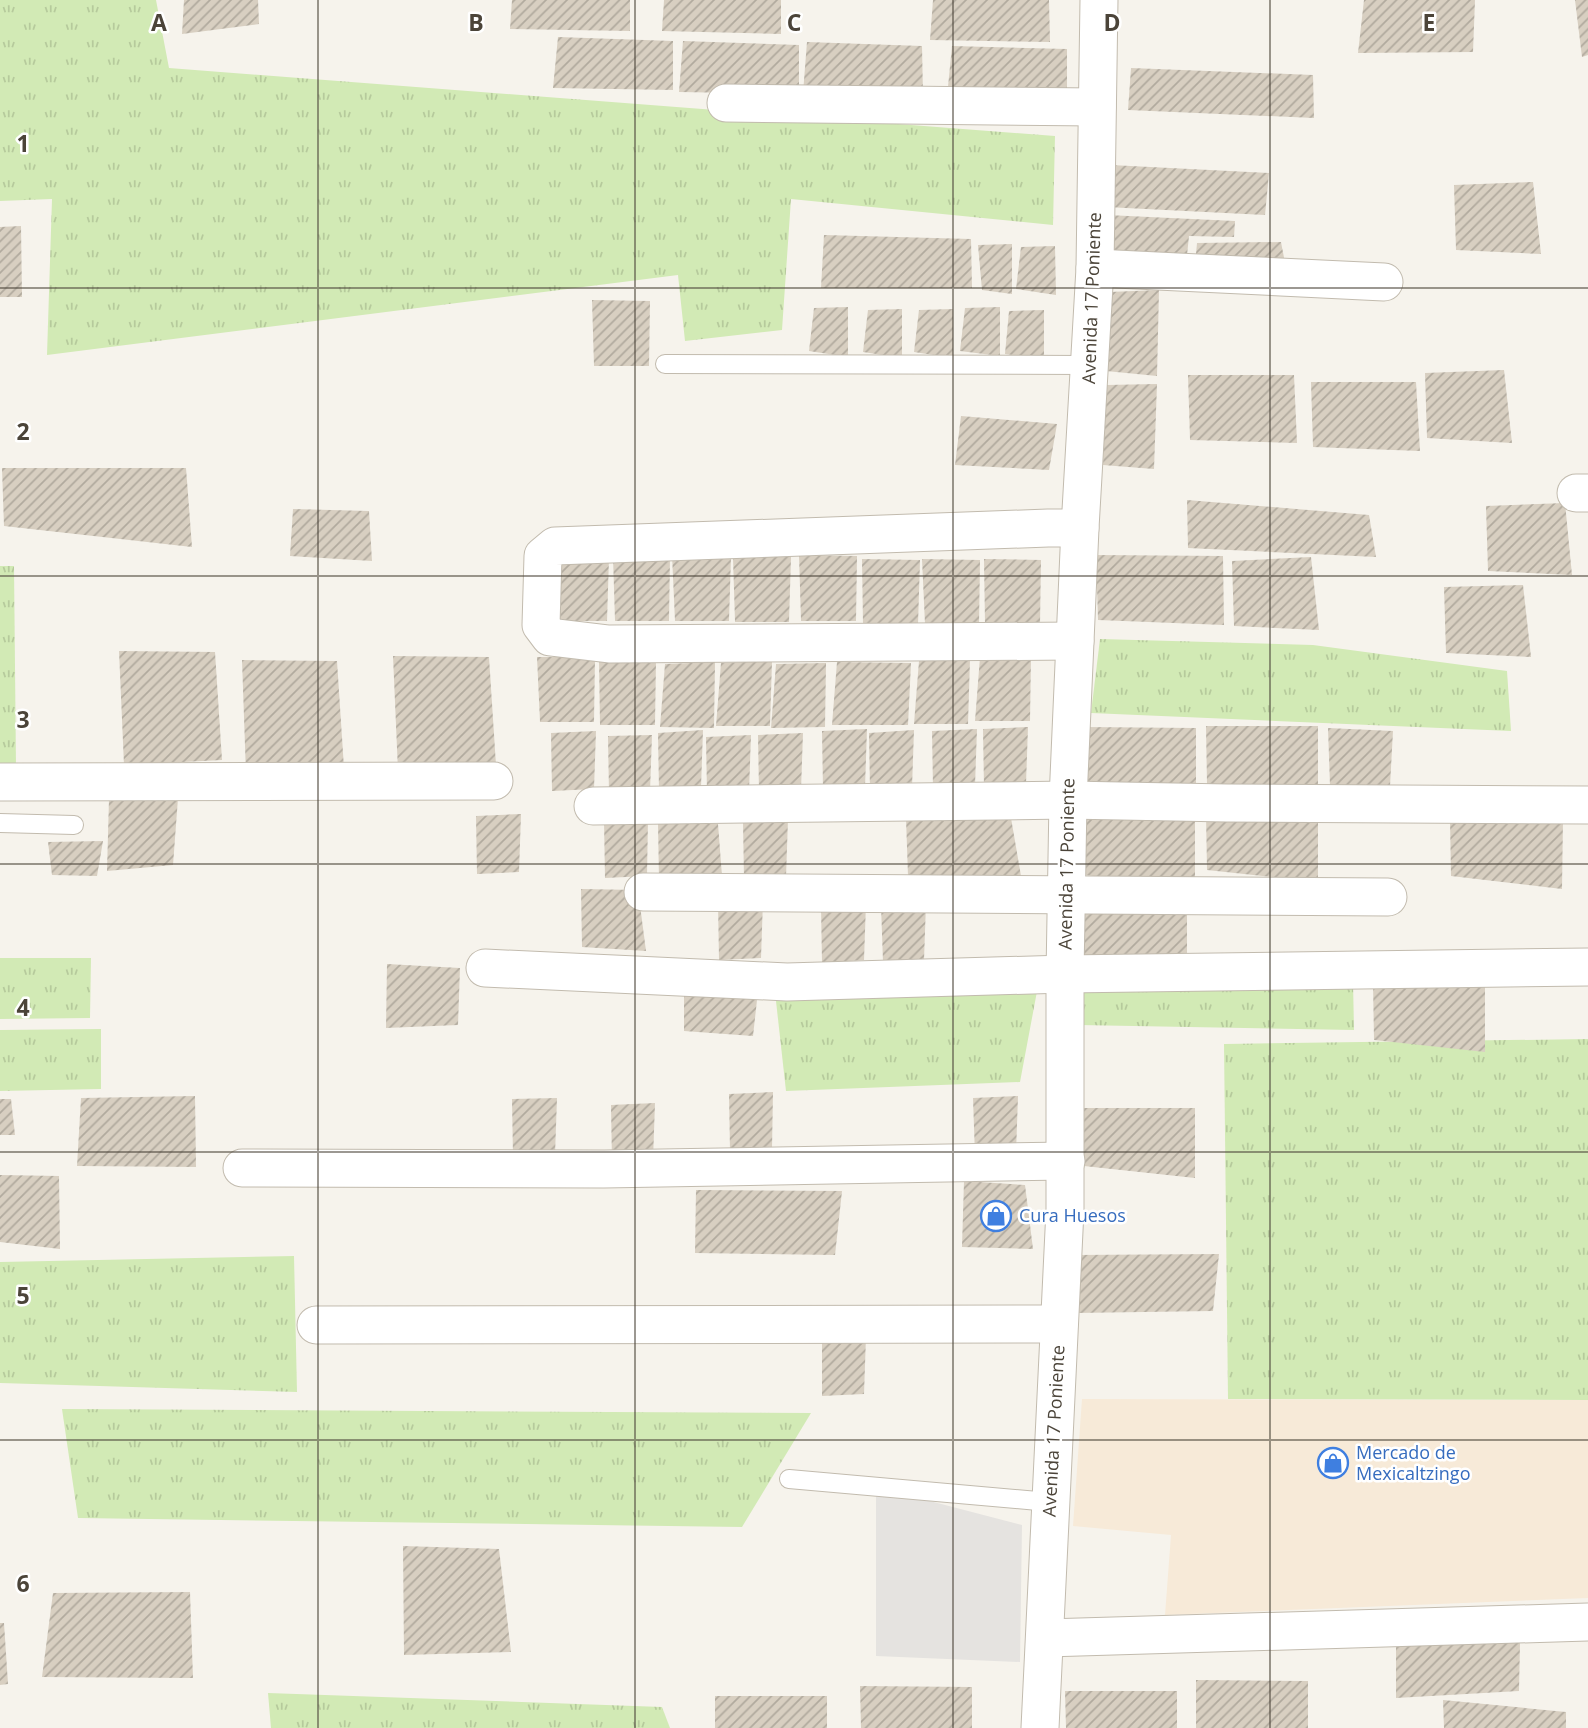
<svg xmlns="http://www.w3.org/2000/svg" width="1588" height="1728" viewBox="0 0 1588 1728" font-family="'Open Sans',sans-serif">
	<style>
		.commercial { fill: #f7ead8 }
		.grass { fill: url(#grass-tufts) }
		.parking { fill: #e5e3e0 }
		.building { fill: url(#building-hatch) }
		.lines { fill: none; stroke-linecap: round; stroke-linejoin: round }
		.lane-casing { stroke: #c2bbae; stroke-width: 20 }
		.street-casing { stroke: #c2bbae; stroke-width: 39 }
		.lane { stroke: #fff; stroke-width: 18 }
		.street { stroke: #fff; stroke-width: 37 }
		.grid { fill: none; stroke: #4b4439; stroke-width: 2; stroke-opacity: 0.55 }
		.labels { text-anchor: middle; stroke-width: 5; stroke-linejoin: round; paint-order: stroke }
		.street-label { font-size: 18px; fill: #4b4439; stroke: #fff }
		.shop-label { font-size: 18px; fill: #366cbe; stroke: #fff; text-anchor: start }
		.grid-label { font-size: 23px; text-anchor: middle; font-weight: bold; fill: #4b4439; stroke: #fff; stroke-width: 5; stroke-linejoin: round; paint-order: stroke }
	</style>
	<defs>
		<pattern id="grass-tufts" width="24" height="20" patternUnits="userSpaceOnUse" patternTransform="scale(1.75)"><rect width="24" height="20" fill="#d2eab5"/><path d="M3 7l-1-3M5 7V3M7 7l1-3M15 17l-1-3M17 17v-4M19 17l1-3" fill="none" stroke="#b6ca9c"/></pattern>
		<pattern id="building-hatch" width="6" height="6" patternUnits="userSpaceOnUse" patternTransform="scale(1.75)"><rect width="6" height="6" fill="#d8cfc1"/><path d="M-1 1l2-2M0 6l6-6M5 7l2-2" fill="none" stroke="#b1aa9e"/></pattern>
	</defs>
	<rect width="100%" height="100%" fill="#f6f3ec"/>
	<polygon class="commercial" points="1082,1399 1588,1400 1588,1598 1165,1615 1171,1535 1073,1526"/>
	<g class="grass">
		<polygon points="0,0 156,0 169,68 1055,136 1053,225 791,199 782,330 685,341 678,275 47,355 52,199 0,201"/>
		<polygon points="0,566 14,566 16,767 0,767"/>
		<polygon points="1100,639 1313,645 1507,671 1511,731 1091,713"/>
		<polygon points="91,958 90,1018 0,1019 0,958"/>
		<polygon points="1353,981 1354,1030 1078,1025 1077,986"/>
		<polygon points="1038,986 1020,1082 786,1091 775,992"/>
		<polygon points="101,1029 101,1089 0,1091 0,1030"/>
		<polygon points="1588,1039 1588,1400 1228,1399 1224,1044"/>
		<polygon points="294,1256 297,1392 0,1383 0,1262"/>
		<polygon points="62,1409 811,1413 742,1527 78,1518"/>
		<polygon points="268,1693 662,1707 670,1728 271,1728"/>
	</g>
	<polygon class="parking" points="876,1487 1022,1525 1020,1662 876,1656"/>
	<g class="building">
		<polygon points="184,0 258,0 259,24 182,34"/>
		<polygon points="512,0 630,0 630,31 510,29"/>
		<polygon points="664,0 781,0 781,34 662,31"/>
		<polygon points="933,0 1049,0 1050,42 930,40"/>
		<polygon points="1364,0 1475,0 1473,52 1358,53"/>
		<polygon points="1575,0 1588,0 1588,55 1582,57"/>
		<polygon points="558,37 673,41 673,90 553,88"/>
		<polygon points="683,41 799,45 799,94 679,92"/>
		<polygon points="807,42 922,46 923,95 803,93"/>
		<polygon points="952,46 1067,49 1067,99 947,97"/>
		<polygon points="1131,68 1313,75 1314,118 1128,110"/>
		<polygon points="1111,165 1269,173 1265,215 1106,207"/>
		<polygon points="1533,182 1541,254 1456,250 1454,185"/>
		<polygon points="1107,215 1235,221 1234,237 1189,236 1186,265 1104,261"/>
		<polygon points="21,226 22,297 0,297 0,227"/>
		<polygon points="824,235 971,239 972,288 821,288"/>
		<polygon points="1281,242 1286,268 1195,265 1197,243"/>
		<polygon points="1012,244 1012,294 982,290 978,245"/>
		<polygon points="1055,246 1056,295 1016,289 1021,247"/>
		<polygon points="1159,290 1157,376 1106,371 1109,292"/>
		<polygon points="592,300 650,301 649,366 594,366"/>
		<polygon points="848,307 848,357 809,351 814,308"/>
		<polygon points="1000,307 1000,356 960,351 965,308"/>
		<polygon points="902,309 902,358 863,352 868,310"/>
		<polygon points="953,309 953,358 914,352 919,310"/>
		<polygon points="1044,310 1044,359 1005,354 1009,311"/>
		<polygon points="1504,370 1512,443 1427,438 1425,373"/>
		<polygon points="1188,375 1294,375 1297,443 1190,440"/>
		<polygon points="1311,382 1416,382 1420,451 1313,447"/>
		<polygon points="1157,384 1154,469 1103,465 1106,385"/>
		<polygon points="961,416 1057,424 1049,470 955,465"/>
		<polygon points="2,468 186,468 192,547 4,526"/>
		<polygon points="1187,500 1369,515 1376,557 1188,548"/>
		<polygon points="1565,503 1572,575 1488,571 1486,506"/>
		<polygon points="293,509 369,511 372,561 290,556"/>
		<polygon points="672,555 731,556 729,621 675,621"/>
		<polygon points="799,555 857,556 856,621 801,621"/>
		<polygon points="1096,555 1223,556 1224,625 1098,620"/>
		<polygon points="550,556 609,557 607,621 553,621"/>
		<polygon points="613,556 670,556 669,621 615,621"/>
		<polygon points="733,557 791,557 789,622 735,622"/>
		<polygon points="1311,557 1319,630 1234,626 1232,561"/>
		<polygon points="862,559 920,560 918,625 863,625"/>
		<polygon points="922,559 980,560 979,625 925,624"/>
		<polygon points="984,559 1041,560 1040,624 985,624"/>
		<polygon points="1523,585 1531,657 1446,653 1444,587"/>
		<polygon points="119,651 215,652 222,760 124,765"/>
		<polygon points="1031,655 1030,721 975,721 980,657"/>
		<polygon points="393,656 489,657 496,765 398,771"/>
		<polygon points="537,657 595,657 594,722 540,722"/>
		<polygon points="599,659 656,660 655,725 600,725"/>
		<polygon points="970,659 968,724 914,724 919,661"/>
		<polygon points="242,660 337,661 344,768 246,774"/>
		<polygon points="772,661 770,726 716,726 721,663"/>
		<polygon points="715,662 714,728 660,727 665,664"/>
		<polygon points="837,662 911,663 908,725 832,725"/>
		<polygon points="826,663 825,727 771,728 776,664"/>
		<polygon points="1206,726 1318,726 1318,796 1207,784"/>
		<polygon points="1028,727 1026,784 984,787 983,729"/>
		<polygon points="1084,727 1196,728 1196,797 1085,785"/>
		<polygon points="1328,728 1393,731 1390,786 1330,786"/>
		<polygon points="867,729 865,787 823,789 822,731"/>
		<polygon points="977,729 975,786 933,788 932,731"/>
		<polygon points="703,730 701,788 659,791 658,733"/>
		<polygon points="914,730 912,788 870,791 869,733"/>
		<polygon points="596,731 594,789 552,791 551,733"/>
		<polygon points="803,733 801,790 759,792 758,735"/>
		<polygon points="652,735 650,792 609,794 608,736"/>
		<polygon points="751,735 749,792 707,794 706,737"/>
		<polygon points="178,798 173,865 107,871 109,799"/>
		<polygon points="1206,813 1318,813 1318,882 1207,870"/>
		<polygon points="521,814 519,872 477,874 476,816"/>
		<polygon points="1083,817 1195,817 1195,887 1084,875"/>
		<polygon points="648,818 647,876 605,878 604,820"/>
		<polygon points="906,818 1011,818 1021,876 908,876"/>
		<polygon points="788,819 786,877 744,879 743,822"/>
		<polygon points="1450,819 1563,819 1562,889 1451,876"/>
		<polygon points="658,823 718,824 722,876 659,881"/>
		<polygon points="103,841 97,876 52,875 48,842"/>
		<polygon points="581,889 638,890 646,951 582,947"/>
		<polygon points="763,900 761,958 719,960 718,902"/>
		<polygon points="1075,901 1187,901 1187,971 1076,959"/>
		<polygon points="866,903 864,960 822,963 821,905"/>
		<polygon points="926,903 924,960 883,962 881,905"/>
		<polygon points="387,964 460,968 458,1025 386,1028"/>
		<polygon points="1373,982 1485,982 1485,1052 1374,1040"/>
		<polygon points="684,986 758,991 753,1036 684,1031"/>
		<polygon points="773,1092 772,1149 730,1152 729,1094"/>
		<polygon points="195,1096 196,1167 77,1166 81,1098"/>
		<polygon points="1018,1096 1016,1153 975,1156 973,1098"/>
		<polygon points="557,1098 555,1155 513,1157 512,1099"/>
		<polygon points="0,1099 11,1099 15,1135 0,1135"/>
		<polygon points="655,1103 653,1160 612,1163 611,1105"/>
		<polygon points="1083,1108 1195,1108 1195,1178 1084,1166"/>
		<polygon points="0,1175 59,1176 60,1249 0,1242"/>
		<polygon points="964,1181 1025,1185 1033,1249 962,1247"/>
		<polygon points="696,1190 842,1191 835,1255 695,1253"/>
		<polygon points="1219,1254 1213,1311 1075,1313 1074,1255"/>
		<polygon points="866,1336 864,1394 822,1396 822,1338"/>
		<polygon points="403,1546 499,1549 511,1652 404,1655"/>
		<polygon points="190,1592 193,1678 42,1677 53,1593"/>
		<polygon points="0,1623 4,1623 8,1684 0,1685"/>
		<polygon points="1396,1631 1520,1643 1519,1691 1396,1698"/>
		<polygon points="1196,1680 1308,1681 1308,1728 1196,1728"/>
		<polygon points="860,1686 972,1687 972,1728 861,1728"/>
		<polygon points="1065,1691 1177,1691 1177,1728 1066,1728"/>
		<rect x="715" y="1696" width="112" height="32"/>
		<polygon points="1443,1700 1566,1712 1566,1728 1444,1728"/>
	</g>
	<g class="lines">
		<g class="lane-casing">
			<g id="lane">
				<polyline points="665,364 1090,365"/>
				<polyline points="0,823 74,825"/>
				<polyline points="789,1479 1049,1502"/>
			</g>
		</g>
		<g class="street-casing">
			<g id="street">
				<polyline points="726,103 1097,107"/>
				<polyline points="1095,268 1384,282"/>
				<polyline points="1576,493 1588,493"/>
				<polyline points="1075,641 609,644 550,637 541,625 543,556 555,546 1048,528 1080,528"/>
				<polyline points="0,782 494,781"/>
				<polyline points="593,806 1068,800 1227,803 1588,805"/>
				<polyline points="643,892 1388,897"/>
				<polyline points="485,968 787,982 1065,974 1588,967"/>
				<polyline points="242,1168 604,1169 1066,1161"/>
				<polyline points="316,1325 1059,1324"/>
				<polyline points="1046,1638 1588,1622"/>
				<polyline points="1040,1728 1065,1210 1065,974 1068,800 1080,528 1095,268 1099,0"/>
			</g>
		</g>
		<use href="#lane" class="lane"/>
		<use href="#street" class="street"/>
	</g>
	<path class="grid" d="M318 0V1728M635 0V1728M953 0V1728M1270 0V1728M0 288H1588M0 576H1588M0 864H1588M0 1152H1588M0 1440H1588"/>
	<defs>
		<g id="shop-ring" transform="scale(1.575)"><circle r="9.5" fill="#fff" stroke="#3f7fe0" stroke-width="1.5"/><path d="M-5-2.5h2.3a2.7 3.5 0 0 1 5.4 0H5L5.5 6h-11ZM-1.5-2.5h3a1.5 2.3 0 0 0-3 0Z" fill="#3f7fe0"/></g>
	</defs>
	<g fill-rule="evenodd">
		<use href="#shop-ring" x="996" y="1216"/>
		<use href="#shop-ring" x="1333" y="1463"/>
	</g>
	<g class="labels">
		<g class="street-label">
			<text transform="translate(1092 298) rotate(-88)" y="6">Avenida 17 Poniente</text>
			<text transform="translate(1067 864) rotate(-89)" y="6">Avenida 17 Poniente</text>
			<text transform="translate(1054 1431) rotate(-87)" y="6">Avenida 17 Poniente</text>
		</g>
		<g class="shop-label">
			<text x="1019" y="1222">Cura Huesos</text>
			<text x="1356" y="1459">Mercado de<tspan x="1356" dy="21">Mexicaltzingo</tspan></text>
		</g>
	</g>
	<g class="grid-label">
		<text x="159" y="31">A</text>
		<text x="476" y="31">B</text>
		<text x="794" y="31">C</text>
		<text x="1112" y="31">D</text>
		<text x="1429" y="31">E</text>
		<text x="23" y="152">1</text>
		<text x="23" y="440">2</text>
		<text x="23" y="728">3</text>
		<text x="23" y="1016">4</text>
		<text x="23" y="1304">5</text>
		<text x="23" y="1592">6</text>
	</g>
</svg>
